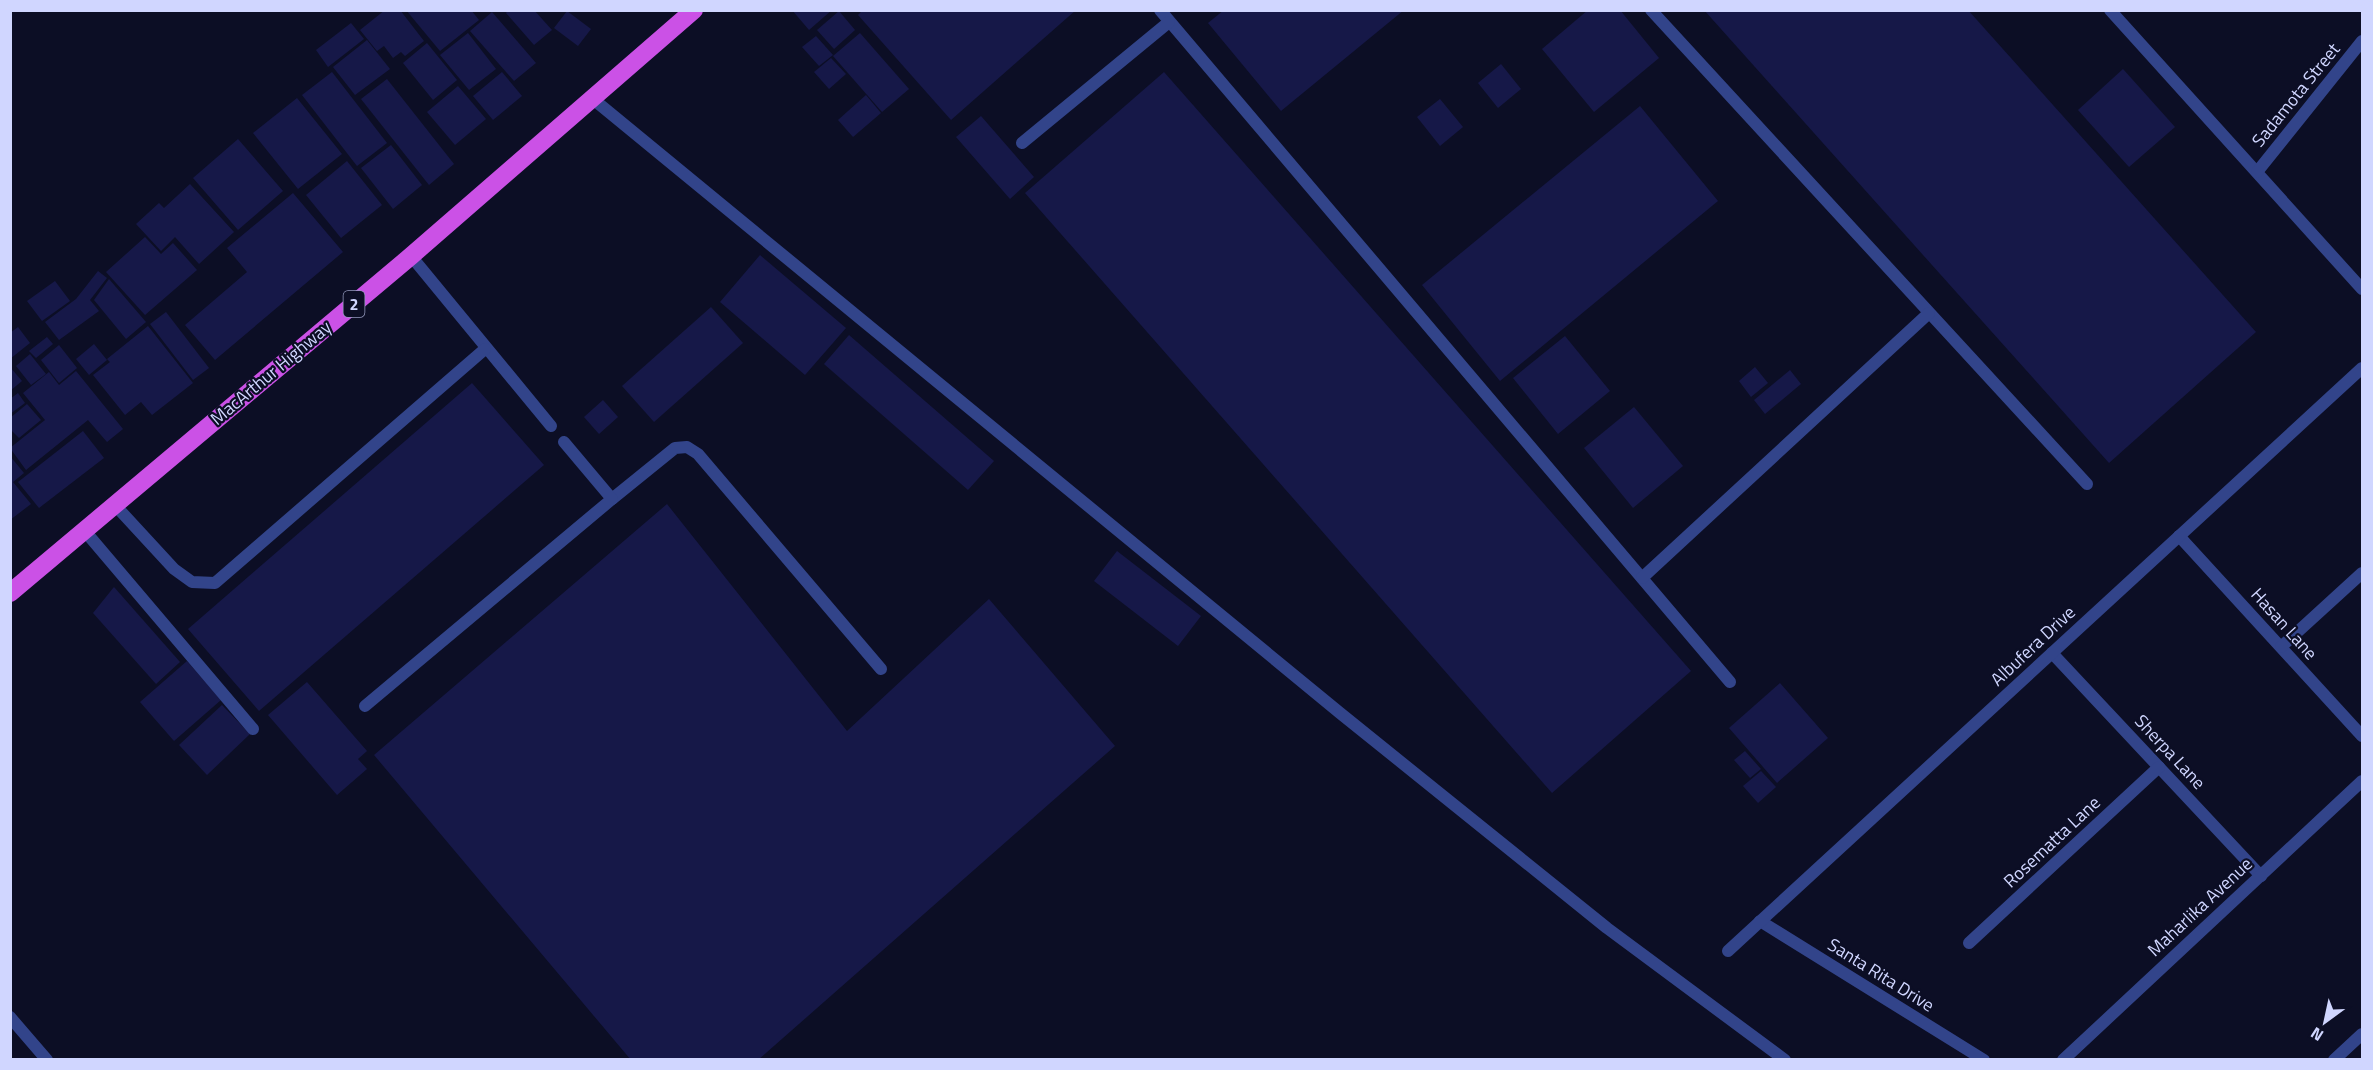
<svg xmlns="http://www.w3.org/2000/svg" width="2373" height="1070" viewBox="0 0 2373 1070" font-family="'Titillium Web',sans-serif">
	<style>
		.building { fill: #161848 }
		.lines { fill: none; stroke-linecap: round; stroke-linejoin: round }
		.service { stroke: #32448a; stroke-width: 12 }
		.minor { stroke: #32448a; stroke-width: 12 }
		.trunk { stroke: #cb51e6; stroke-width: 18 }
		.labels { text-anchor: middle; stroke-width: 4.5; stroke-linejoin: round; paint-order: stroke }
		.shield { fill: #0c0e25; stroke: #959abe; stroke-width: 1.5 }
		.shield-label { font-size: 16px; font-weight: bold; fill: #d0d6ff }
		.street-label { font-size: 18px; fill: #d0d6ff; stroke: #0c0e25 }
	</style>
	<rect width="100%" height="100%" fill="#0c0e25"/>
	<g class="building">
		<polygon points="385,10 400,10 424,41 405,56 401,52 393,58 384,46 377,51 360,30"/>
		<polygon points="406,10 471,10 479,20 440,51"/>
		<polygon points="508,10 534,10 552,30 534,45 506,13"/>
		<polygon points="792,10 832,10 809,30"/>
		<polygon points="863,10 1076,10 951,120 858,15"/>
		<polygon points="1224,10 1404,10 1281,111 1208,23"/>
		<polygon points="1588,10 1620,10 1659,58 1594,112 1542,49"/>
		<polygon points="1704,10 1968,10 2256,332 2109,463"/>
		<polygon points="567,11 591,29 578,46 554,28"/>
		<polygon points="839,11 855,30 834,49 817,30"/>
		<polygon points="492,12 536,63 514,81 470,31"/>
		<polygon points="351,23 364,39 328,67 316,50"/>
		<polygon points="468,33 496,69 469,90 440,55"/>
		<polygon points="860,33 909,89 882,112 833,56"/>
		<polygon points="816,36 833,55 819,66 802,47"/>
		<polygon points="367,40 390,69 355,95 333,67"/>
		<polygon points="427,43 457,80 433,100 403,63"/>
		<polygon points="831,58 846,74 829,89 814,72"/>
		<polygon points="1501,64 1521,89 1498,108 1478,83"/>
		<polygon points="2123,69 2175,127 2129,167 2078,110"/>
		<polygon points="332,72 387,143 357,166 302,95"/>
		<polygon points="502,72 522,96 493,120 473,96"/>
		<polygon points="1164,72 1691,671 1552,793 1025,193"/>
		<polygon points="387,79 454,164 429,185 361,99"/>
		<polygon points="458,86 486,119 455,145 427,112"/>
		<polygon points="866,95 881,113 853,137 838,120"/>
		<polygon points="297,98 342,154 298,189 253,133"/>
		<polygon points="1440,99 1463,127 1440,146 1417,117"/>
		<polygon points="1640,106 1718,201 1500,381 1422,285"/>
		<polygon points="981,116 1034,177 1010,199 956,137"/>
		<polygon points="238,139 283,191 238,230 193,178"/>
		<polygon points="391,145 422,185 393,209 361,168"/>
		<polygon points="347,161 382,205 341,238 306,195"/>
		<polygon points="190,184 234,232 199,264 175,237 161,251 136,224 159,203 164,208"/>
		<polygon points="293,193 343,252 215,360 185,325 247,272 227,248"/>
		<polygon points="145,237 161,254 173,243 197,270 145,315 106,272"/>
		<polygon points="760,255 846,328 805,375 720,302"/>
		<polygon points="98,271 107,278 90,300 99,311 59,340 45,322 76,299"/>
		<polygon points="109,279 146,322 126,339 94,300"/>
		<polygon points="55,281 70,301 42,321 27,301"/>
		<polygon points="711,307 743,343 654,422 622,386"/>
		<polygon points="166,312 209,368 193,380 150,324"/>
		<polygon points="148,326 193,383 152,415 141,402 125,415 93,375 110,362 107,359"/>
		<polygon points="18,327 30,343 10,359 10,333"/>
		<polygon points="849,335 994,461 968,490 824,364"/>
		<polygon points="1565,336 1610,391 1558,434 1513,378"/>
		<polygon points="47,337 53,344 36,358 29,351"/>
		<polygon points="94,344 107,360 89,375 76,359"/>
		<polygon points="59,345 77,368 59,383 41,360"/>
		<polygon points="30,354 46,374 31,385 16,366"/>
		<polygon points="10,367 22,381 10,391"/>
		<polygon points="1755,367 1768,383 1751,397 1739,381"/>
		<polygon points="1790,370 1801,384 1765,414 1754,400"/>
		<polygon points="76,371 123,429 107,442 88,420 26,470 10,448 45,420 23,393 49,372 59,385"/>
		<polygon points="472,383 544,465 259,711 188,629"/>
		<polygon points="18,393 25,403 10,414 10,399"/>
		<polygon points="603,400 618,417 599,434 584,417"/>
		<polygon points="27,404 41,420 19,438 10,429 10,418"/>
		<polygon points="1634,407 1683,466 1633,508 1584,448"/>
		<polygon points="83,431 104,458 39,508 18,482"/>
		<polygon points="10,456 24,473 13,482 31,504 10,520"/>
		<polygon points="667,504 847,731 989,599 1115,746 758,1060 631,1060 374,755"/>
		<polygon points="1117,551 1201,616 1178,646 1094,581"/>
		<polygon points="114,587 180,662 156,684 93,613"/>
		<polygon points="187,661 221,700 174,741 140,702"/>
		<polygon points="307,682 367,751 358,759 367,769 337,795 268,715"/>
		<polygon points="1780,683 1828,738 1777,783 1729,728"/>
		<polygon points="222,705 250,734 207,775 179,745"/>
		<polygon points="1745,751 1761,769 1750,778 1734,760"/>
		<polygon points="1761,771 1776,787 1758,803 1743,786"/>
	</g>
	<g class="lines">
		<g class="service">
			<polyline points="1160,10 1730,682"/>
			<polyline points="1651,10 2087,484"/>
			<polyline points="1022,143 1169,22"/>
			<polyline points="411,256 551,426"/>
			<polyline points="612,499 675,448 687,447 698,454 881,669"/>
			<polyline points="114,504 174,569 192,582 215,583 485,349"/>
			<polyline points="84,530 253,729"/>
			<polyline points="1642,578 1929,313"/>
			<polyline points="365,706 612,499 564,442"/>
		</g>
		<g class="minor">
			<polyline points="2110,10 2362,289"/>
			<polyline points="593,99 1340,713 1607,928 1785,1060"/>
			<polyline points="2257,172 2362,41"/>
			<polyline points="2179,536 2362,736"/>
			<polyline points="2281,647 2362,573"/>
			<polyline points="2052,653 2261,876"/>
			<polyline points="1760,921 1984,1060"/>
			<polyline points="1969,943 2159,767"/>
			<polyline points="1728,951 2362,368"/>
			<polyline points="10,1017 47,1060"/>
			<polyline points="2063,1060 2362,781"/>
			<polyline points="2334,1060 2362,1034"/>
		</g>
		<polyline class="trunk" points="10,593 411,256 694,10"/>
	</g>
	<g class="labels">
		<rect class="shield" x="343.5" y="291" width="21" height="26" rx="4.5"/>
		<g class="shield-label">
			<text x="354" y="310">2</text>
		</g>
		<g class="street-label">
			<text transform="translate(2296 95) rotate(-51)" y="6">Sadamota Street</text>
			<text transform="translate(271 373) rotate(-40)" y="6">MacArthur Highway</text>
			<text transform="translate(2284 624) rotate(48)" y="6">Hasan Lane</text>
			<text transform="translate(2033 646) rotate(-43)" y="6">Albufera Drive</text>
			<text transform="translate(2170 752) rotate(47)" y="6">Sherpa Lane</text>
			<text transform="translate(2052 842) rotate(-43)" y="6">Rosematta Lane</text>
			<text transform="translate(2200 907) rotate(-43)" y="6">Maharlika Avenue</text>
			<text transform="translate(1881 975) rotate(32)" y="6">Santa Rita Drive</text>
		</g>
	</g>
	<rect width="2373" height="1070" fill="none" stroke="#d0d6ff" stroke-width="24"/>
	<g transform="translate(2325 1022) rotate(213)" stroke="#0c0e25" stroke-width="4.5" paint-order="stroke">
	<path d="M0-4.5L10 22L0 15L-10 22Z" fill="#d0d6ff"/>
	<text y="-9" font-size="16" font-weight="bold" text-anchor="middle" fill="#d0d6ff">N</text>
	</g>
</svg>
